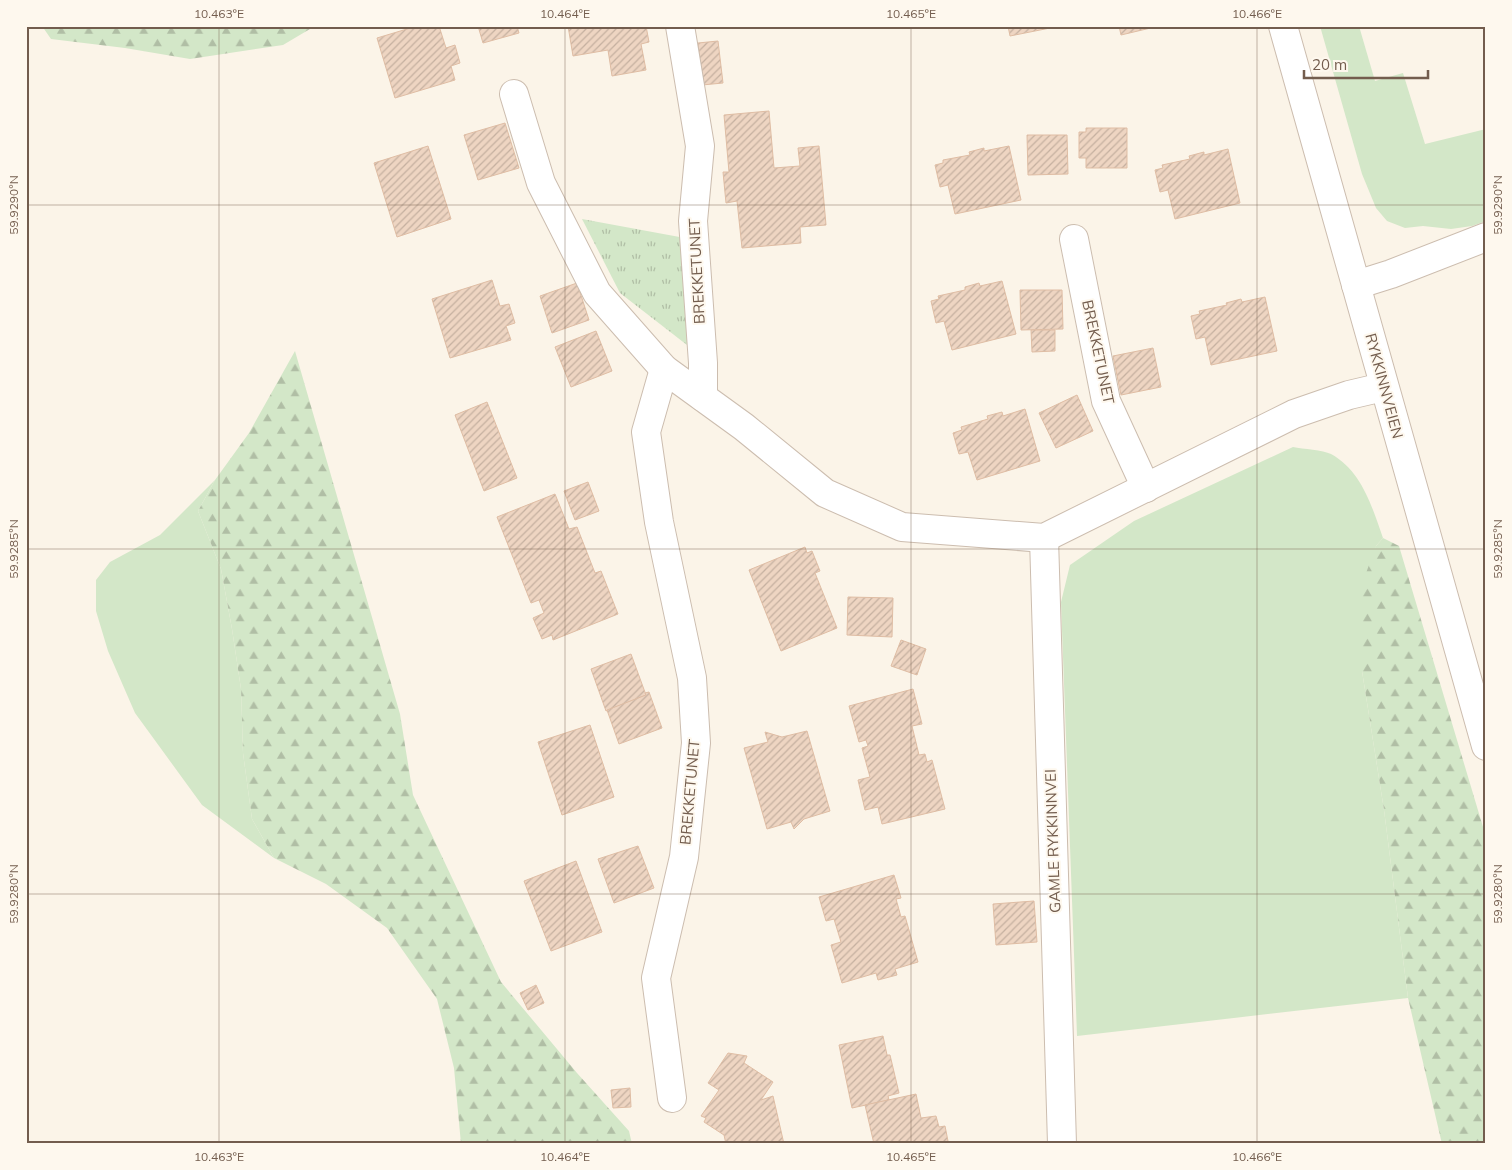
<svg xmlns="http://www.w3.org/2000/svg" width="1512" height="1170" viewBox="0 0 1512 1170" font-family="Mulish,sans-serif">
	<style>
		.green { fill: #d3e7c8 }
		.forest { fill: url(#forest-firs) }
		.park { fill: url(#park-tufts) }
		.building { fill: url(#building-hatch); stroke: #dfbda4 }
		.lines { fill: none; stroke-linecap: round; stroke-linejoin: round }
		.minor-casing { stroke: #ccbdaf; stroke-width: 30 }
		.minor { stroke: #fff; stroke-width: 28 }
		.ticks { fill: none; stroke: #735d4e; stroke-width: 1; stroke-opacity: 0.45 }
		.labels { text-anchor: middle; stroke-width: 4; stroke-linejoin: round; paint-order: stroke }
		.street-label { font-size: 15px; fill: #735d4e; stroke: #fef8ee }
		.neatline { fill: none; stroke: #735d4e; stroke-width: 2 }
		.ticks-label { font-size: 12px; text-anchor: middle; fill: #735d4e }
	</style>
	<defs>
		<pattern id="forest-firs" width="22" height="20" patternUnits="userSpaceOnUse" patternTransform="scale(1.25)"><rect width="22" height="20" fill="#d3e7c8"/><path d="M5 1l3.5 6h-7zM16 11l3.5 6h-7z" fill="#b0bea5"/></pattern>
		<pattern id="park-tufts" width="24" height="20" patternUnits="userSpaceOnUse" patternTransform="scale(1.25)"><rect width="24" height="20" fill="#d3e7c8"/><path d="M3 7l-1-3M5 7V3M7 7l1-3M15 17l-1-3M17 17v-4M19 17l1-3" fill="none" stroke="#b0bea5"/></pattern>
		<pattern id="building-hatch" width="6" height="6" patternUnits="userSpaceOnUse" patternTransform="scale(1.25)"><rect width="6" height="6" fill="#eed5c2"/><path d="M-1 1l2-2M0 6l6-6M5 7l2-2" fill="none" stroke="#c5b0a0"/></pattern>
	</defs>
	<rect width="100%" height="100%" fill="#fbf4e8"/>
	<g class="green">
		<polygon points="1320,26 1359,26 1375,81 1403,73 1425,144 1486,129 1486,221 1472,226 1451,229 1423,226 1405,228 1387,221 1376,208 1362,174"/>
		<path d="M1293 447C1303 449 1323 450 1331 454 1362 471 1372 507 1383 538L1376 546 1362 671 1384 810 1408 998 1077 1036 1061 602 1070 565 1134 521Z"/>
		<polygon points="215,480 198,511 221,569 232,629 241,689 243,753 252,819 274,858 202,805 135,713 108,651 96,611 96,580 110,562 160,535"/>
	</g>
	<g class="forest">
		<polygon points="42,26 315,26 283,45 190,59 125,48 51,39"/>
		<polygon points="295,351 400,714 413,795 501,982 577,1073 629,1131 632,1144 461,1144 454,1068 437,999 387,928 326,884 274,858 252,819 243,753 241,689 232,629 221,569 198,511 215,480 249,433"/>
		<polygon points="1383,538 1399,546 1486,837 1486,1144 1442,1144 1408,998 1384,810 1362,671 1362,584 1376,546"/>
	</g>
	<polygon class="park" points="582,219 685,238 696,352 620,293"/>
	<g class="building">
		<polygon points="417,26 439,26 446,48 455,45 460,63 451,66 455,80 395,98 377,38"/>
		<polygon points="478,26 517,26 519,33 483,43"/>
		<polygon points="568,26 646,26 649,42 641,44 646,70 612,76 608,50 573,56"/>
		<polygon points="1008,26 1060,26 1010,36"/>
		<polygon points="1119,26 1159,26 1121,35"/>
		<polygon points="718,41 723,83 702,85 698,43"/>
		<polygon points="769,111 774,168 800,166 798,148 819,146 826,225 800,227 801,243 742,248 737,201 726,203 723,172 729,172 724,115"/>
		<polygon points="505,123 519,168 478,180 464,135"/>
		<polygon points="1086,128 1127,128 1127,168 1086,168 1086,158 1079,158 1079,132 1086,132"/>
		<polygon points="1027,135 1067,135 1068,174 1028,175"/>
		<polygon points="428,146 451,219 397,237 374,163"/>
		<polygon points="1009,146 1021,200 955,214 948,185 940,187 935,165 943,163 943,160 970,155 969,152 984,148 984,151"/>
		<polygon points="1228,149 1240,203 1175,219 1168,190 1160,192 1155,170 1163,168 1162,165 1190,159 1189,156 1204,152 1204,155"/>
		<polygon points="492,280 500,306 509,304 515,323 506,326 511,340 450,358 432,299"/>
		<polygon points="1002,281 1016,334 952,350 944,321 936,323 931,301 939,299 938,296 965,290 965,287 979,283 980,286"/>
		<polygon points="577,283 589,320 552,333 540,296"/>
		<polygon points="1020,290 1062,290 1063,329 1021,330"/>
		<polygon points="1265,297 1277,351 1211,365 1205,337 1196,339 1191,316 1200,314 1199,311 1227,305 1226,303 1241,299 1242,302"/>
		<polygon points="1031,330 1055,330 1055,351 1032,352"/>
		<polygon points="596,331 612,371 571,387 555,347"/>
		<polygon points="1153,348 1161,387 1121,395 1113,356"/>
		<polygon points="1077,395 1093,431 1056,448 1039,413"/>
		<polygon points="487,402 517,478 484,491 455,415"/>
		<polygon points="1025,409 1040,461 977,480 968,452 959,454 953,433 962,430 961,427 988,419 987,416 1002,412 1003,416"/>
		<polygon points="588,482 599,511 575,520 564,491"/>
		<polygon points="555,494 569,529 577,527 595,573 601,571 618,614 553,640 552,635 542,639 533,618 544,613 539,600 531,603 497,517"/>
		<polygon points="805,547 807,553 812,551 820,571 815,573 837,628 781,651 749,570"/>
		<polygon points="848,597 893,598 892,637 847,635"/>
		<polygon points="901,640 926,649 917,675 891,666"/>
		<polygon points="631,654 646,695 606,711 591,669"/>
		<polygon points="913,689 922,724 912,726 919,755 925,754 927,762 932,760 945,809 882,824 878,807 865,810 858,780 870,777 862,748 868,746 866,740 859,742 849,706"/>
		<polygon points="649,692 662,728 619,744 607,710 646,695 645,693"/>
		<polygon points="590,725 614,797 562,815 538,742"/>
		<polygon points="807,731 830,811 804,819 794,829 791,822 767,829 744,748 768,742 765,732 782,737"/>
		<polygon points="638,846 654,888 614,903 598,859"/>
		<polygon points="576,861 602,932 551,951 524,881"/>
		<polygon points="894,875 901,898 896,899 901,917 905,916 918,962 895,969 897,975 878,980 876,973 842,983 831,945 841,942 834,919 826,921 819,897"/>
		<polygon points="1034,901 1037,942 996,945 993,904"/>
		<polygon points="536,985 544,1003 528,1010 520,993"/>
		<polygon points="883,1036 887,1055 890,1055 899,1093 888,1096 889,1100 852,1108 839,1045"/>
		<polygon points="728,1053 747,1056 744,1063 773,1082 761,1100 773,1096 784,1144 726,1144 724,1135 704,1122 706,1118 701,1116 719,1090 708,1083"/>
		<polygon points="630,1088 631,1107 613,1108 611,1090"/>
		<polygon points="916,1094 921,1118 936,1116 939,1127 945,1126 948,1141 943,1142 943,1144 874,1144 865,1105"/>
	</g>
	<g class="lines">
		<g class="minor-casing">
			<g id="minor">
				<polyline points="680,26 700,146 693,221 703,363 703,397"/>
				<polyline points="1283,26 1486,746"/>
				<polyline points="514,94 541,183 597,293 664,369"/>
				<polyline points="1074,239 1106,401 1146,488"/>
				<polyline points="1356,285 1391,274 1486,237"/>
				<polyline points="1044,538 1062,1144"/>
				<polyline points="672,1098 656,978 684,857 696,743 692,678 659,522 646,432 664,369 744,427 825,493 902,527 1044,538 1294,414 1349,395 1383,387"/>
			</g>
		</g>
		<use href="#minor" class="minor"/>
	</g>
	<path class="ticks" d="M219 26V1144M565 26V1144M911 26V1144M1257 26V1144M26 205H1486M26 549H1486M26 894H1486"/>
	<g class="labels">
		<g class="street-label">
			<text transform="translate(697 271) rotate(-93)" y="5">BREKKETUNET</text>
			<text transform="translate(1098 352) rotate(78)" y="5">BREKKETUNET</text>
			<text transform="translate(1384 386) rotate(75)" y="5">RYKKINNVEIEN</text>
			<text transform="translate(690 792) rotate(-85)" y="5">BREKKETUNET</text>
			<text transform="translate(1053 841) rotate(-92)" y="5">GAMLE RYKKINNVEI</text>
		</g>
	</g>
	<rect width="1512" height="1170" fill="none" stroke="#fef8ee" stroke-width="55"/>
	<path d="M1304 70v8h124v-8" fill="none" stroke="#735d4e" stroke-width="2.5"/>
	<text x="1312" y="70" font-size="15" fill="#735d4e" stroke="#fef8ee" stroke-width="4" paint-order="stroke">20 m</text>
	<rect x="28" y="28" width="1456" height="1114" class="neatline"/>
	<g class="ticks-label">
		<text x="219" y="18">10.463°E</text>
		<text x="565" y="18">10.464°E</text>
		<text x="911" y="18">10.465°E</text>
		<text x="1257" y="18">10.466°E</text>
		<text transform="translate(14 205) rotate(-90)" y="4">59.9290°N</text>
		<text transform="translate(1498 205) rotate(-90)" y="4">59.9290°N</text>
		<text transform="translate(14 549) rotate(-90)" y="4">59.9285°N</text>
		<text transform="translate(1498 549) rotate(-90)" y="4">59.9285°N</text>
		<text transform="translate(14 894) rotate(-90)" y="4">59.9280°N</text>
		<text transform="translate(1498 894) rotate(-90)" y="4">59.9280°N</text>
		<text x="219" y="1161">10.463°E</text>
		<text x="565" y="1161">10.464°E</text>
		<text x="911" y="1161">10.465°E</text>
		<text x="1257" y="1161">10.466°E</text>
	</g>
</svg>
